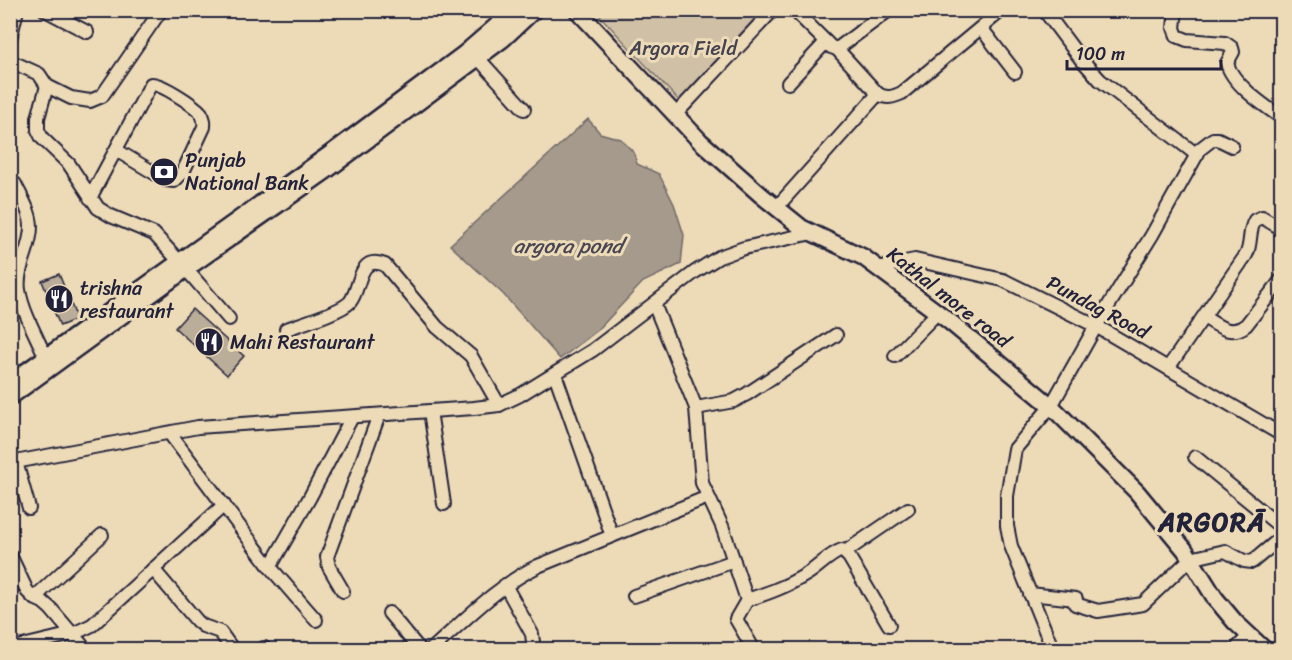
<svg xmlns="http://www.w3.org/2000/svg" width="1292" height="660" viewBox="0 0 1292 660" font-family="Sriracha,sans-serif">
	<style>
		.green { fill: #d0c0a6; stroke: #797170; stroke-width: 1.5 }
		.water { fill: #a59a8b; stroke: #716a6b; stroke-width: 1.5 }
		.building { fill: #baad99; stroke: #22223b; stroke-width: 1.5 }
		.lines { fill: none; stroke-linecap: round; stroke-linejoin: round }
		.minor-casing { stroke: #22223b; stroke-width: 16 }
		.major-casing { stroke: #22223b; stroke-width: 20 }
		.minor { stroke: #eddbb8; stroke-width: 12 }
		.major { stroke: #eddbb8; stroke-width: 15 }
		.labels { text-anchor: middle; stroke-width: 6; stroke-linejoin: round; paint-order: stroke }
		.park-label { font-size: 20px; fill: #454250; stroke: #eddbb8 }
		.poi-label { font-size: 20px; fill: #22223b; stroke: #eddbb8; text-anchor: start }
		.street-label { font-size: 20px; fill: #22223b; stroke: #eddbb8 }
		.water-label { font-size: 21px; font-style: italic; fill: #494653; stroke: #eddbb8 }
		.district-label { font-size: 26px; font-weight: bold; letter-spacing: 1.5px; fill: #22223b; stroke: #eddbb8 }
	</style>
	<rect width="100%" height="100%" fill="#eddbb8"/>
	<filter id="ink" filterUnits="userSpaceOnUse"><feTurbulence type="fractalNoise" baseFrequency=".0167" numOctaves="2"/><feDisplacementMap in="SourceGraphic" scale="12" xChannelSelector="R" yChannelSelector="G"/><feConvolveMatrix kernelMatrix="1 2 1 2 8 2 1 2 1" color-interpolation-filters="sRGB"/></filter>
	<g filter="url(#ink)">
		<polygon class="green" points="604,10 775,11 681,103 600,16"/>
		<polygon class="water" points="588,119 600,133 621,139 634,153 637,164 659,174 674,204 684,235 681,264 643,282 598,330 560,359 503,294 450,245"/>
		<g class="building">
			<polygon points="59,274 77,319 60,326 42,281"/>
			<polygon points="192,309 244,356 227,375 175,328"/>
		</g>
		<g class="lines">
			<g class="minor-casing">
				<g id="minor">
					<polyline points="45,10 87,32"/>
					<polyline points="794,10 831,47 837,49 889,10"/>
					<polyline points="1044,10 1080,58 1100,80 1197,155"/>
					<path d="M1176 10 1174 28 1177 36 1187 40 1225 43 1232 48 1233 52 1227 63C1232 84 1265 106 1282 118"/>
					<polyline points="981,28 1015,72"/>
					<polyline points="10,39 17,10"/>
					<path d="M837 49 878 94C887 99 893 97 902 93L1002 10"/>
					<polyline points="478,58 524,109"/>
					<polyline points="10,61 39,74 47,86 71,98 90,101 102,96 161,10"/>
					<polyline points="788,83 826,42"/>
					<polyline points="47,86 38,118 38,130 42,138 69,164 98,208 111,216 154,234 179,261"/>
					<polyline points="675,115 773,10"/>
					<path d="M15 184C21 197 31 212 31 227 31 249 16 267 19 290 23 313 37 337 46 358"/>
					<path d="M90 198 151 84C161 83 194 105 201 113 204 118 205 121 204 127L183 172 174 181 166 180 116 150"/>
					<polyline points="776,208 878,94"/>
					<polyline points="186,269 229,319"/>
					<polyline points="880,270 890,265 915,260 1003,280 1096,326 1282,435"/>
					<polyline points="654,304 696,408 702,483 722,526 747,600 736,619 754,650"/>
					<path d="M1204 317C1218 326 1231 337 1246 325L1282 279"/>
					<path d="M286 329C300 324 341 312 350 302 362 287 357 254 385 265L437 327 471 356 499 405"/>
					<polyline points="895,356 938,312"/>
					<path d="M1168 368 1246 255C1252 244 1248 231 1255 220L1262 217 1282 229"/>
					<polyline points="555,374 612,536"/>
					<polyline points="696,408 734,401 747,394 836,335"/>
					<polyline points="430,411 444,504"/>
					<polyline points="170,434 270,567 316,620"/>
					<polyline points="1195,457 1282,528"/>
					<polyline points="16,462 29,508"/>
					<polyline points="10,463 198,427 474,408 499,405 520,395 593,350 695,272 719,257 744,248 812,233"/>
					<polyline points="845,552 908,509"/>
					<polyline points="10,555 27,591 34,598 43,602 51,609 86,650"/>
					<polyline points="270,567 310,497 352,417"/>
					<polyline points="153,569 197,621 203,626 220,632 233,650"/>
					<polyline points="505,585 532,634 534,650"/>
					<polyline points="343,591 329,567 327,557 379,415"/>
					<polyline points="1030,594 1076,599"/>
					<polyline points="634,596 734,561"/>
					<polyline points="34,598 102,535"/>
					<path d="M747 600C768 593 788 586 807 574 819 567 828 555 842 550L849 557 889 625"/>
					<polyline points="1075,604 1098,611 1143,604 1190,559 1225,551 1244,561 1252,562 1282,537"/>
					<polyline points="389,613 420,650"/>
					<polyline points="10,649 73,634 92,625 224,505"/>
					<polyline points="262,650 264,648"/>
					<path d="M431 650C465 620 497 586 538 566L708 497"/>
					<polyline points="1053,650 1011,546 1007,526 1007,496 1015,449 1051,406 1096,326 1152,235 1200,149 1213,139 1218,139 1232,146"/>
					<polyline points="1235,650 1249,636"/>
				</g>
			</g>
			<g class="major-casing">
				<g id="major">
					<polyline points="577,10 700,141 761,195 802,228 863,257 949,321 1051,406 1137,492 1185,550 1215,598 1235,622 1265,650"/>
					<polyline points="10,383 330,154 464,54 515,10"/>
					<polyline points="10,397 186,269 327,170 503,39 534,10"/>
				</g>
			</g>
			<use href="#minor" class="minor"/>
			<use href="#major" class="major"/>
		</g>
	</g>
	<defs>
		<g id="bank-disc" transform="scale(1.5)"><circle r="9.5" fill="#22223b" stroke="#eddbb8"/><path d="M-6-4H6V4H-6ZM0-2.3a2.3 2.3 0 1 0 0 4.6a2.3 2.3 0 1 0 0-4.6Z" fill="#fff"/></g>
		<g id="restaurant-disc" transform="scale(1.5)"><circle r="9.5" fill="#22223b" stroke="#eddbb8"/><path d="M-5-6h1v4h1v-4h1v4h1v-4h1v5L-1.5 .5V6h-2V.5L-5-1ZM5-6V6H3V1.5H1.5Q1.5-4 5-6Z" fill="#fff"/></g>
	</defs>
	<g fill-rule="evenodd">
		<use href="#bank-disc" x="164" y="172"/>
		<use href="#restaurant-disc" x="59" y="299"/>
		<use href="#restaurant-disc" x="209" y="342"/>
	</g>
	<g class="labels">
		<g class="park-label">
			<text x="683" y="55">Argora Field</text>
		</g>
		<g class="poi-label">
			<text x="185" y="167">Punjab<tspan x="185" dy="23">National Bank</tspan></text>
			<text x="80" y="295">trishna<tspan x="80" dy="23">restaurant</tspan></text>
			<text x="230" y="349">Mahi Restaurant</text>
		</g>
		<g class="street-label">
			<text transform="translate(949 297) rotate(38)" y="7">Kathal more road</text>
			<text transform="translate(1098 307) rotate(28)" y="7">Pundag Road</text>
		</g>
		<g class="water-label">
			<text x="568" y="253">argora pond</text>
		</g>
		<g class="district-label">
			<text x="1212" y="531">ARGORĀ</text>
		</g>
	</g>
	<rect width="1292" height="660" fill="none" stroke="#eddbb8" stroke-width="36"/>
	<rect x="18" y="18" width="1256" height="624" fill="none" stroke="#22223b" stroke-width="2" filter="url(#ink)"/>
	<path d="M1067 60v9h154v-9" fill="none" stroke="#22223b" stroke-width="3"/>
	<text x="1076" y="60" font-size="18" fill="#22223b" stroke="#eddbb8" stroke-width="4.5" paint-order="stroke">100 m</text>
</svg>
